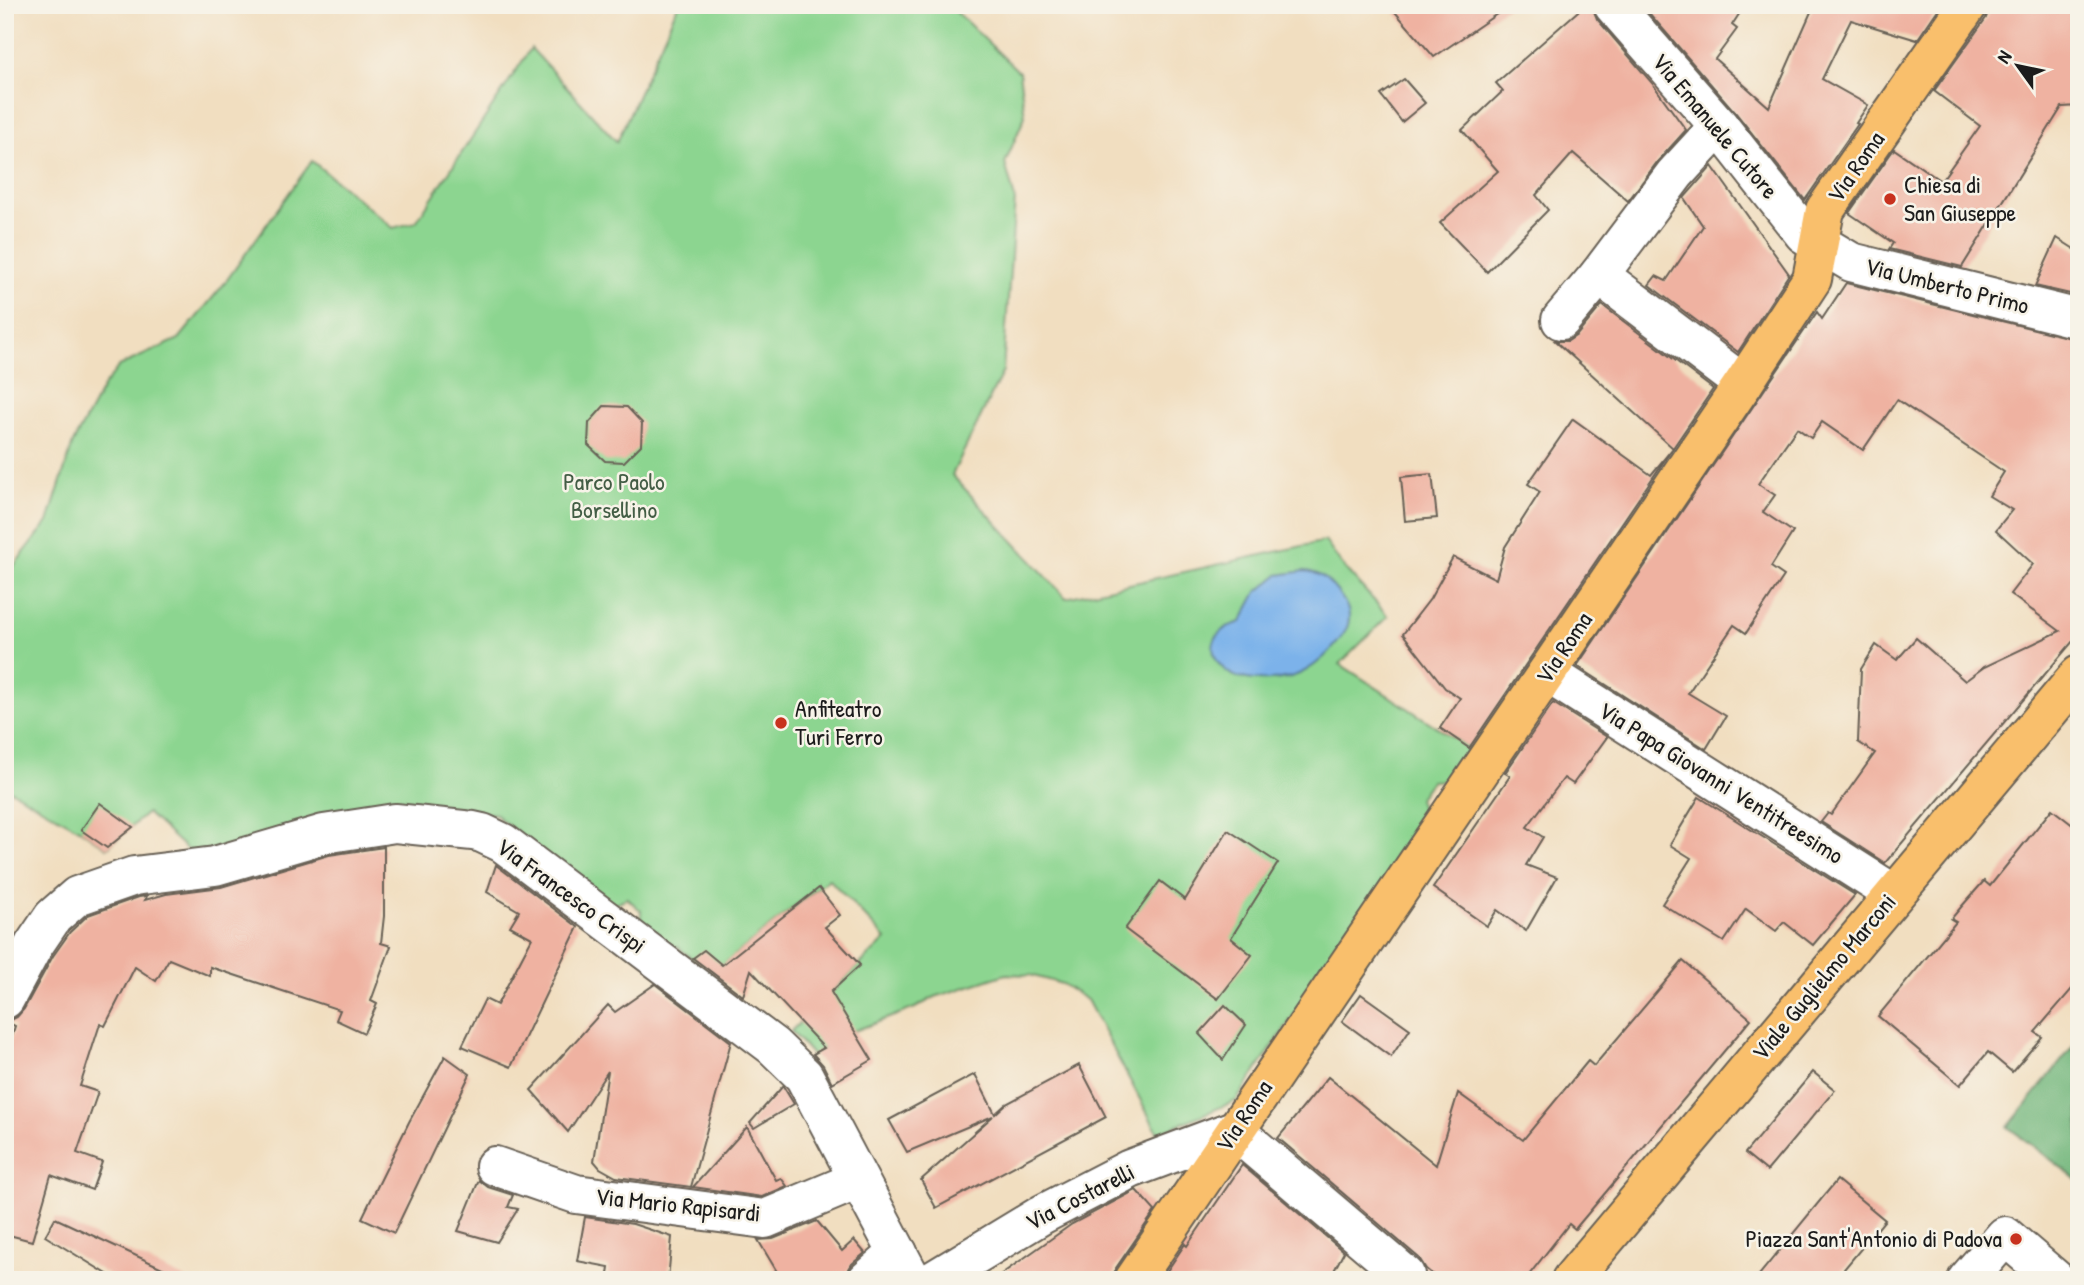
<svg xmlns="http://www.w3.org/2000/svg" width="2084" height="1285" viewBox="0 0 2084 1285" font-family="'Patrick Hand',sans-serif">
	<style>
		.green { fill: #8cd590; stroke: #547856; stroke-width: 2 }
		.forest { fill: #71b67a; stroke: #46694b; stroke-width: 2 }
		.water { fill: #7bb2ea; stroke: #4c6783; stroke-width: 2 }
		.building { fill: #efb2a1 }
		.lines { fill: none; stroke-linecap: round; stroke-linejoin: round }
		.minor-casing { stroke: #676055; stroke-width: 42 }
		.major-casing { stroke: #676055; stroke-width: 42 }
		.minor { stroke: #fff; stroke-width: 38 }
		.major { stroke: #f9bf6c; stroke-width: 38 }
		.poi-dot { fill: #c8321e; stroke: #f7f3e8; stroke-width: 2.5 }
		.labels { text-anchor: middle; stroke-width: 5; stroke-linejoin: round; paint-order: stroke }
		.street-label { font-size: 24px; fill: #1c1c1c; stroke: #f7f3e8 }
		.poi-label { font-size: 24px; fill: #1c1c1c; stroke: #f7f3e8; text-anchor: start }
		.park-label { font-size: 24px; fill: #435d45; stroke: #f7f3e8 }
	</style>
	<rect width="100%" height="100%" fill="#f7f3e8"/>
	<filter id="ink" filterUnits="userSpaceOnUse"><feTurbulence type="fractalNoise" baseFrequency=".0143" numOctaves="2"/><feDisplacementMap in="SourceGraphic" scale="14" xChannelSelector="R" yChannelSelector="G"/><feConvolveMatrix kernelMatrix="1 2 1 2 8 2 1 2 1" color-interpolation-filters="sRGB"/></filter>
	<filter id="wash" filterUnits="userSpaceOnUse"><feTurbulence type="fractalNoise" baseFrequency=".00686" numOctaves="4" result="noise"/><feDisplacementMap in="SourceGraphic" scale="28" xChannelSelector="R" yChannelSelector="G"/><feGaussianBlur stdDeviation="1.57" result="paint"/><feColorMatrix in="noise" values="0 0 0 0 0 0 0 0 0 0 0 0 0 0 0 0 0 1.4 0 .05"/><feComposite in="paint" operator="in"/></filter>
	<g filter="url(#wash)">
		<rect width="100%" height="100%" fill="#f1dec0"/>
		<polygon class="green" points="678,5 949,5 1019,72 1025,116 1005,163 1015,199 1003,371 952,475 1066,598 1325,541 1342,565 1388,616 1340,664 1472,750 1453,780 1431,781 1418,799 1425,821 1236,1101 1158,1133 1087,1000 1062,984 1030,975 1006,974 935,997 915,1008 854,1031 812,1055 791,1031 886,939 829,879 704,980 687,966 692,959 677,946 671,953 640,928 641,911 627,898 610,906 499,818 496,814 458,811 193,855 147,813 107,848 81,830 5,787 5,577 48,522 73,443 103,387 119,366 179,339 224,284 312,161 393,228 416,222 531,48 617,142"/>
		<polygon class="forest" points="2079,1039 2079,1181 2008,1127"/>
		<path class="water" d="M1304 571C1318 572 1326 578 1335 589 1341 596 1349 607 1349 616 1351 636 1316 667 1299 674 1283 681 1258 682 1241 678 1218 673 1200 643 1226 628 1230 625 1236 624 1241 622L1257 592 1278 575Z"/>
		<g id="blocks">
			<g class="building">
				<polygon points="1389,5 1510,5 1434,57"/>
				<polygon points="1585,5 1592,5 1597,19 1652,83 1686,130 1658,161 1628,201 1573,153 1536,195 1548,210 1487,272 1440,223 1498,171 1462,130 1503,91 1496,83"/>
				<polygon points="1642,5 1745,5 1732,25 1737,29 1715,59 1769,107 1814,5 1941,5 1917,40 1851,20 1822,79 1868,105 1856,123 1858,124 1805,200 1735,112"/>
				<polygon points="1990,5 2079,5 2079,106 2062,107 1962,267 1889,249 1893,243 1849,213 1894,149 1941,181 1980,126 1934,91 1986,18"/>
				<polygon points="1404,79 1425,103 1402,122 1381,95"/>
				<polygon points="1712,166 1789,274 1738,352 1649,285 1656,276 1666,281 1703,226 1684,198"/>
				<polygon points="2057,238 2079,252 2079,296 2035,286"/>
				<polygon points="1846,283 2079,340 2079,645 2073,641 1885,863 1821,822 1828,813 1831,815 1875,753 1858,742 1861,669 1876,645 1897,660 1916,638 1965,681 1984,667 2060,631 2010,594 2033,564 1996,530 2012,510 1989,496 2004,472 1897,400 1863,450 1822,422 1811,438 1797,428 1758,484 1775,495 1763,512 1793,532 1771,567 1784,576 1746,633 1734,625 1688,693 1726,716 1706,749 1577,666 1817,312 1822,319"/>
				<polygon points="1602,305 1713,389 1469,748 1440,728 1460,698 1445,688 1403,634 1430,599 1453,557 1496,579 1505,547 1540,492 1528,484 1573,419 1651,475 1673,448 1555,341 1568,341 1577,335"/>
				<polygon points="604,406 627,407 642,423 641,445 624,462 605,461 588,445 589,423"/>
				<polygon points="1432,474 1437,518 1405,521 1401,477"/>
				<polygon points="1553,703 1607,737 1573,784 1564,778 1527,827 1543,837 1526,865 1557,877 1526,931 1497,910 1487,926 1433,888 1510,776 1505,773"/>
				<polygon points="1699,797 1855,895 1813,945 1784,922 1776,931 1746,909 1724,942 1662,904 1691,858 1670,845"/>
				<polygon points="100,803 133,827 107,848 81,830"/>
				<polygon points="2052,809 2079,830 2079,981 2035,1032 2042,1037 2012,1072 1988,1052 1960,1085 1878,1016 1956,922 1951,919 1962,906 1984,881 1990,886"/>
				<polygon points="1228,830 1278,863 1231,938 1252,955 1218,999 1125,929 1160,881 1185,900"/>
				<polygon points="384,847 384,916 381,943 391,946 371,1001 377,1004 364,1033 336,1020 340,1010 210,967 210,976 169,959 156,981 135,967 105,1026 100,1024 80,1086 98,1092 77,1153 102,1162 92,1190 51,1175 32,1241 5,1234 5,1058 15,1026 7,1022 17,1017 24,1009 53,956 70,932 88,915 139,897 147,896 145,900 166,894 221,887 329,855"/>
				<polygon points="496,865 578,927 511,1067 462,1046 485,999 497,1005 532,938 510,926 519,911 487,892"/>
				<polygon points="819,888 840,915 825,927 860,965 831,992 872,1060 832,1083 823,1065 813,1054 824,1048 751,970 743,996 693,958 704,950 722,965"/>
				<polygon points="1683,961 1751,1019 1575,1229 1569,1224 1525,1280 1439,1280 1426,1269 1419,1258 1278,1138 1328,1077 1436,1165 1458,1093 1523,1140 1588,1061 1594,1066"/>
				<polygon points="655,984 731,1042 691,1187 616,1177 600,1168 594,1161 608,1071 568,1132 531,1090 608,1005 615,1012"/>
				<polygon points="1361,994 1410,1029 1391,1057 1342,1021"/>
				<polygon points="1225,1005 1246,1025 1223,1060 1199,1034"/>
				<polygon points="445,1056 470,1074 394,1233 362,1218 409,1122"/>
				<polygon points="1079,1065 1106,1117 936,1208 921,1180 993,1116 907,1152 889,1120 975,1074 995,1114 1006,1104"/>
				<polygon points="1813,1072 1835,1090 1767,1171 1745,1153"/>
				<polygon points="783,1086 794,1104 754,1128 750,1123"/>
				<polygon points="747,1127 776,1180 781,1178 787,1186 762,1197 693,1187"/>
				<polygon points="1242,1165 1344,1252 1329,1280 1161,1280 1185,1244 1187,1246"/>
				<polygon points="479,1180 488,1187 513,1195 508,1207 518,1209 497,1242 458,1231"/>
				<polygon points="1837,1180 1885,1220 1835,1280 1755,1280"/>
				<polygon points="1136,1190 1155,1211 1116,1268 1112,1280 993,1280 1072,1224"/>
				<polygon points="585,1217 633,1224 672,1237 668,1280 607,1280 609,1267 577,1261"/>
				<polygon points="55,1218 188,1280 117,1280 45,1236"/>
				<polygon points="817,1221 842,1251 854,1240 865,1253 852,1264 847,1272 846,1280 782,1280 758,1240 773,1239"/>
			</g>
		</g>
	</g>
	<g filter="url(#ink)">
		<use href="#blocks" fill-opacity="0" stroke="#676055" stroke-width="2"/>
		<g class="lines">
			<g class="minor-casing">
				<g id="minor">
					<polyline points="1613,5 1719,126 1804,234 1851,262 2079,319"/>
					<polyline points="1719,126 1675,174 1599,275 1743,384"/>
					<polyline points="1561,320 1599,275"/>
					<polyline points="1547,673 1894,894"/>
					<polyline points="5,999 34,945 53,917 77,896 134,876 215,866 324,834 395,823 473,831 482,833 503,843 773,1046 804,1076 912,1280"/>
					<polyline points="495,1166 576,1194 765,1219 858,1180"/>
					<polyline points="867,1280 898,1253"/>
					<polyline points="934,1280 1043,1214 1130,1169 1234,1130 1405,1275 1402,1280"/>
					<polyline points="1967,1280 2005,1236 2056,1280"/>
				</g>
			</g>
			<g class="major-casing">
				<g id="major">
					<polyline points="1134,1280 1743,384 1812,279 1825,210 1968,5"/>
					<polyline points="1571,1280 2079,675"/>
				</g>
			</g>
			<use href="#minor" class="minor"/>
			<use href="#major" class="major"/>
		</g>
	</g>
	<g class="poi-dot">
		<circle cx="1890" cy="199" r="7"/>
		<circle cx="781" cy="723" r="7"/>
		<circle cx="2016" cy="1239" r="7"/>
	</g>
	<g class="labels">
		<g class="street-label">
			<text transform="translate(1715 126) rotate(50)" y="8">Via Emanuele Cutore</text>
			<text transform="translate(1856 167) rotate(-55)" y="8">Via Roma</text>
			<text transform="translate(1947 286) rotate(14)" y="8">Via Umberto Primo</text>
			<text transform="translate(1564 648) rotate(-56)" y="8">Via Roma</text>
			<text transform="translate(1721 783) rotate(32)" y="8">Via Papa Giovanni Ventitreesimo</text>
			<text transform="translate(571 896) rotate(36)" y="8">Via Francesco Crispi</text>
			<text transform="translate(1824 977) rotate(-50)" y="8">Viale Guglielmo Marconi</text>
			<text transform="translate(1244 1116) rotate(-56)" y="8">Via Roma</text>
			<text transform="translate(1080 1197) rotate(-27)" y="8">Via Costarelli</text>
			<text transform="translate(678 1205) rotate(6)" y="8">Via Mario Rapisardi</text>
		</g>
		<g class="poi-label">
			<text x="1904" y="193">Chiesa di<tspan x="1904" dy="28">San Giuseppe</tspan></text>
			<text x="795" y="717">Anfiteatro<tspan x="795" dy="28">Turi Ferro</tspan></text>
			<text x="2002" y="1247" text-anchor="end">Piazza Sant'Antonio di Padova</text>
		</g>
		<g class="park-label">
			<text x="614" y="490">Parco Paolo<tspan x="614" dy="28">Borsellino</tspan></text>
		</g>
	</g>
	<rect width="2084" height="1285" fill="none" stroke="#f7f3e8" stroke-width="28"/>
	<g transform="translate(2018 66) rotate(303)" stroke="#f7f3e8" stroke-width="5" paint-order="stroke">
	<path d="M0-5L12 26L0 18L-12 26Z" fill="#1c1c1c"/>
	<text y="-10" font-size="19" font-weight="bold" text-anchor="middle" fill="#1c1c1c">N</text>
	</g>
</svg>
